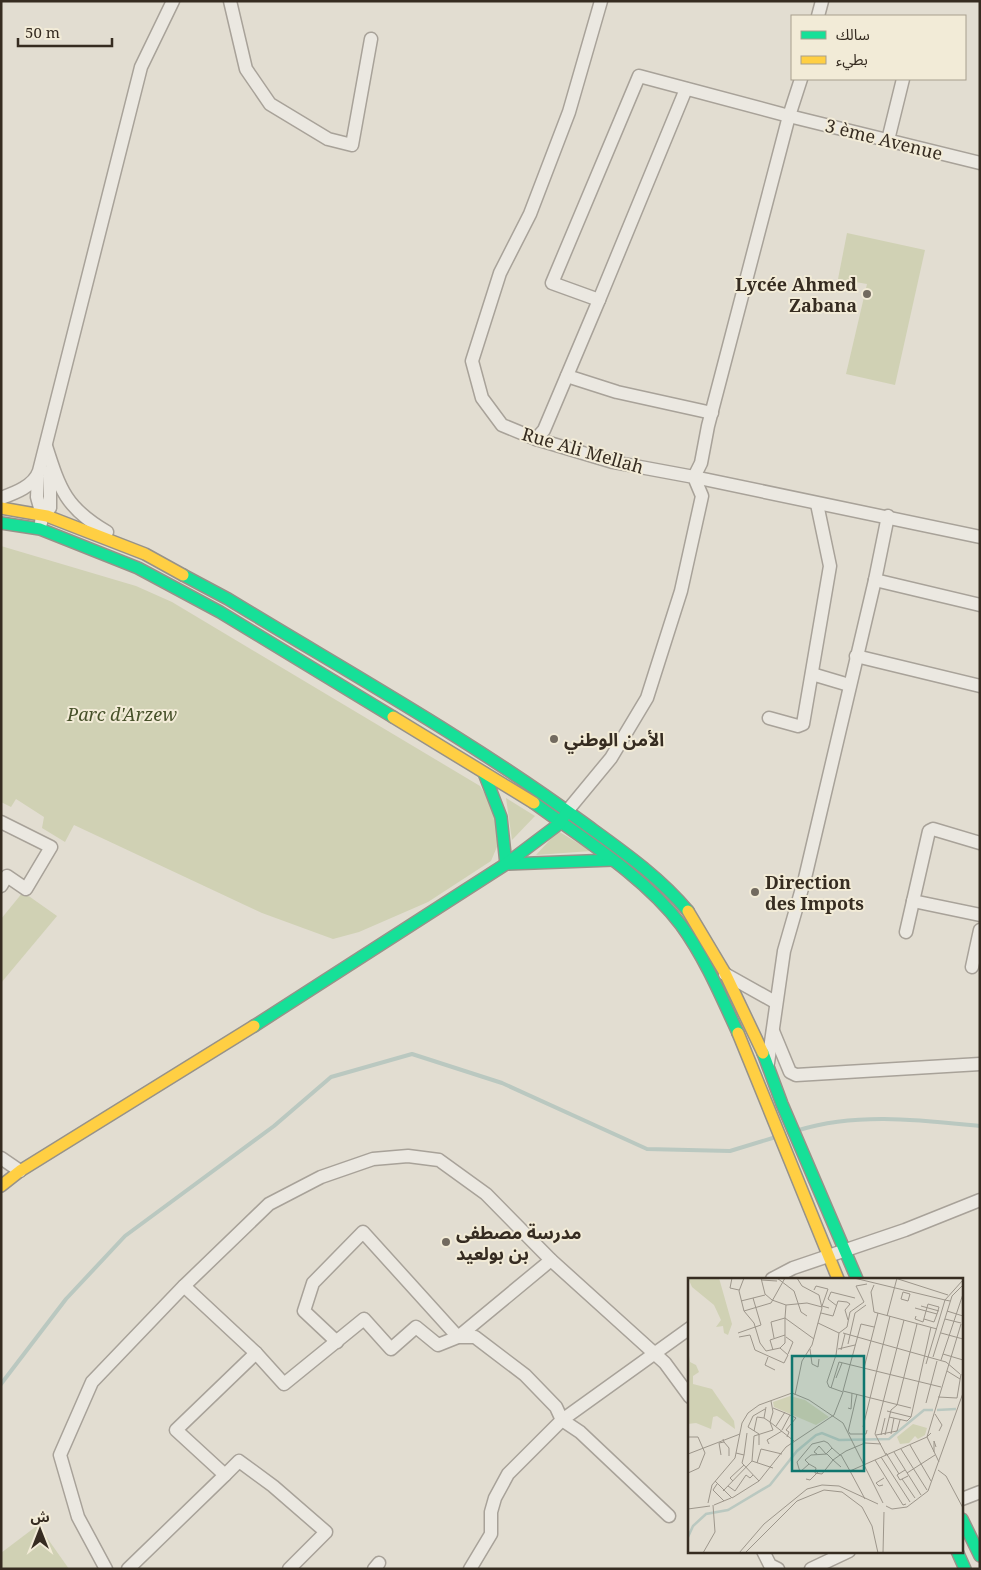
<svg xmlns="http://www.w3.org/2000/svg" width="981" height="1570" viewBox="0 0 981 1570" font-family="'Noto Serif','Noto Sans Arabic',serif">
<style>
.green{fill:#d0d1b4}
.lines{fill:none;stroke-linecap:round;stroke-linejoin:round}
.stream{stroke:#bac8c0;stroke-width:4}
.street-casing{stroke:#a8a299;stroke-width:15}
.fast-casing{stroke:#979289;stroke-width:14}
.slow-casing{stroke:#979289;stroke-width:14}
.street{stroke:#ebe8e1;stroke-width:12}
.fast{stroke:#16e098;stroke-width:11}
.slow{stroke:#ffcf43;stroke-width:11}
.poi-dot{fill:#726a5f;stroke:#f2ebd7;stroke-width:2}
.labels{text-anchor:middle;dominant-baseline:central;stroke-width:4;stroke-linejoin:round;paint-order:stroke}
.street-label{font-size:18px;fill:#362c21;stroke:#f2ebd7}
.poi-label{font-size:18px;font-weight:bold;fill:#362c21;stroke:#f2ebd7;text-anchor:start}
.park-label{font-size:18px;font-style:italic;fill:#47512a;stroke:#f2ebd7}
.inset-river{fill:none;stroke:#bac8c0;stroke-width:2.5}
.inset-road{fill:none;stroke:#9d968b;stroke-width:1}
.view{fill:#0f766e;fill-opacity:0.15;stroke:#0f766e;stroke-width:2.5}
.inset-edge{fill:none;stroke:#362c21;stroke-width:2.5}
</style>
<rect width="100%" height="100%" fill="#e2ddd1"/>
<!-- green -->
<g class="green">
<path d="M847,233L925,250L895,385L846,374L867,284L838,279Z"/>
<path d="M1,546L136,586L172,602L480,786L495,811L499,842L491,861L428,902L359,932L333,939L262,913L74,825L65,842L42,828L44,817L16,799L11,807L1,802Z"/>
<path d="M506,798L535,816L512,840Z"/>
<path d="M558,831L591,851L536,855Z"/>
<path d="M23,892L57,916L1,983V919Z"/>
<path d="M38,1525L69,1569H1V1553Z"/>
</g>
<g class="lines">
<!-- stream -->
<g class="stream">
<path d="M799,1130C857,1112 921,1120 980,1126"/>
<path d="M1,1384L66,1299L125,1236L274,1126L331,1077L412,1054L502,1083L647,1149L730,1151L776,1137"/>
</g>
<defs>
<g id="street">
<path d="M230,1L246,69L270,104L328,139L352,145L371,39"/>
<path d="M818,16L822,1"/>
<path d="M801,79L789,116L708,426L701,463L694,477L980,537"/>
<path d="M888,140L903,79"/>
<path d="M599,300L686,89"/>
<path d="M567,376L617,392L712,413"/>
<path d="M536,439L544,430L599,300L552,283L639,76L789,116L980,163"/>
<path d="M46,446C60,490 66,508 107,532"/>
<path d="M38,476L37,497L42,515L41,523"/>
<path d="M1,498C15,493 34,486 39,471L141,67L173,1"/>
<path d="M42,515L50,508V471"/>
<path d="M875,580L980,605"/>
<path d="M856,656L980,686"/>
<path d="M812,674L849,685"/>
<path d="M769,718L798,726L803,724L830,566L817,504"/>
<path d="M568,810L611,758L647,698L681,591L702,496L694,477L613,462L536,439L502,425L482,398L472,361L500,273L530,214L569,112L601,1"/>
<path d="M1,822L51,847L26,889L7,876L1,886"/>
<path d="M913,901L980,915"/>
<path d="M906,932L929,831L933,829L980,843"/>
<path d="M972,967L980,930"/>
<path d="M725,974L775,1002"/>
<path d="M773,1031L790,1072L796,1075L980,1064"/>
<path d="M768,1063L784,951L805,878L875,580L888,516"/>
<path d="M1,1158L20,1171"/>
<path d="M772,1279L793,1268L905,1230L980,1200"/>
<path d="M184,1286L256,1353"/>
<path d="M337,1342L304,1311L313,1283L363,1232L458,1337L551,1260"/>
<path d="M225,1475L239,1461L273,1486L326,1532L289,1569"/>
<path d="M962,1499L980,1492"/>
<path d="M763,1551L770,1565L778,1569"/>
<path d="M106,1569L78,1517L60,1455L92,1382L184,1286L269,1204L321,1177L373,1159L408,1156L439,1160L486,1194L551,1260L665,1363L690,1397"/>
<path d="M128,1569L225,1475L176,1430L256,1353L284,1384L364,1319L391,1349L416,1327L438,1345L458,1337H475L525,1375L556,1407L562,1420L690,1328"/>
<path d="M374,1569L379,1563"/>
<path d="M470,1569L491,1534V1512L495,1498L508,1474L562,1420L580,1432L669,1516"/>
<path d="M811,1569L849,1551"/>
</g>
<g id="fast">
<path d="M1,523L40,529L138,568L220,612L393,717"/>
<path d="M183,575L228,599C346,671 469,739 581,821C618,848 658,875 688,911"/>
<path d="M484,773L501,817L506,864L613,860"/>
<path d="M534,803C583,839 644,876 681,925C705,958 721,996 738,1033"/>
<path d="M254,1026L506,864L559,824L567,812"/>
<path d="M763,1053L782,1104L857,1279"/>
<path d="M962,1519L980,1556"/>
<path d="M957,1551L965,1569"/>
</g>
<g id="slow">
<path d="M1,508L47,516L145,554L183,575"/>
<path d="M393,717L534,803"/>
<path d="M688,911L725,973L763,1053"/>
<path d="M738,1033L838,1279"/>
<path d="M1,1186L20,1171L254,1026"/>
</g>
</defs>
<!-- street casing -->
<use href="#street" class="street-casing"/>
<!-- fast casing -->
<use href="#fast" class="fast-casing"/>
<!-- slow casing -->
<use href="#slow" class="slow-casing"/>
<!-- street -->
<use href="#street" class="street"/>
<!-- fast -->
<use href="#fast" class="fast"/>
<!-- slow -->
<use href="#slow" class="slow"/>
</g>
<!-- markers -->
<g class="poi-dot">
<circle cx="867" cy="294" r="5"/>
<circle cx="554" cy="739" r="5"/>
<circle cx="755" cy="892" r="5"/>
<circle cx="446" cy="1242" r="5"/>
</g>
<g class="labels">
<!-- street labels -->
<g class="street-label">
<text transform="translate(884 139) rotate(14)">3 ème Avenue</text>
<text transform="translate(583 450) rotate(16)">Rue Ali Mellah</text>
</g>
<!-- poi labels -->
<g class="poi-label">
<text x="857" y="284" text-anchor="end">Lycée Ahmed<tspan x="857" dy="21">Zabana</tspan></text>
<text x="564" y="739">الأمن الوطني</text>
<text x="765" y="882">Direction<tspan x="765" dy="21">des Impots</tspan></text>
<text x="456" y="1232">مدرسة مصطفى<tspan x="456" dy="21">بن بولعيد</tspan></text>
</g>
<!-- park labels -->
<g class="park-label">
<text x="122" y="714">Parc d'Arzew</text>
</g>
</g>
<!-- overview -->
<g transform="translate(688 1278)">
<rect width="275" height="275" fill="#e2ddd1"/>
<path d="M0,0H31L44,46L40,57L36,55L35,48L28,49L33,42L26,27L4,9ZM0,71L2,84L8,87L11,94L5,98V106L24,111L46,143L47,151L29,138L25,139L23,151L8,145L0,146ZM102,118L117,122L141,139L128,147L86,129L85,124ZM225,146L239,150L237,157L230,161L227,158L221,165L212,166L209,159Z" fill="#d0d1b4"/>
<path class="inset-river" d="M249,132L268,131M0,259L5,248L18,236L40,232L82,207L109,173L128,157L134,155L151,162L201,161L236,132H245"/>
<path class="inset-road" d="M44,0L42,10L51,12M56,0L51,13L56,33L66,45L72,65L78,73L92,70L97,65V40L83,44L86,60M73,0L77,16L84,22L98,27L119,25L134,29M89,0L106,13L113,34L119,38M166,0L257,22L275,2M207,0L260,17M73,2L89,3M186,7L183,14L186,34L249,51M126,12L128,8L140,11L134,28L141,30M215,14L222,16L220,23L213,21ZM53,23L77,17M98,27L97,40L126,61M149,28L140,21L143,14L167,20M233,28L251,33M227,30L249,36L251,29L240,26L238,33L235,44L227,41L228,38M56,33L83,25L97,0M259,33L275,38M133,35L145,38L150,23L159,24L162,26L157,32L160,42M199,38L209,0M236,41L246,44L249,36M257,41L273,45M130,45L151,55M186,49L173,46L155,113L223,130M50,55L73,47L65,20M155,55L258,84L272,96M253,55L275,61M51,59L62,57L67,72L96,85L100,77L92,70M98,59L105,64L100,76M160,66L167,35L178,27M122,71L124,86L130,89L131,81M150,71L167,67M85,72L82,62L97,57M153,72L157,56M255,76L275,82M80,79L77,87L87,92M245,79L264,18L275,7M253,82L275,16M238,86L257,22L262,23M176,90L190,35M259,93L272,101M148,100L154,85M143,110L151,84L253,109M107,117L114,83L124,67L134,30L131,17L114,8L109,0M250,119L269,120L273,96M83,123L85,134L82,144L106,163M238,125L249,83M78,129L76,140L82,144L85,152L66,158L64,183L85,190M85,130L102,137L94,152M160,130L163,131L164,115M199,133L223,139M247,136L254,147L251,153M146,137L155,114L141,109L139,104L148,77L151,55L159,49L162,34L176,24L168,8L179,6M201,139L219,143L223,139L243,49M88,148L97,134M175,149L202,38M66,153L69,139L76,140M160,154L169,116M161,154L162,156H178L179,152M243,155L239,159L251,184M203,156L206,140M188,157L209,153L212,142M193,157L197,140M197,157L203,132L209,127L229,46M0,159H10L17,175L11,190L0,195M99,159L101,154L98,152L108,140L102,137M36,164L41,170V178M81,166L79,162L94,153M193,166L177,165L158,173L152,177L145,182L139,176L123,177L117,182L121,186L112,194L109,184L124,166L136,163L140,165L144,170L152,177H153L162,193L239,159L273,46M71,167V156L60,149L65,138L77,131M222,167L243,203M213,171L239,212M206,174L233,217M246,174V163L248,169M48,175L56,177L54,185L71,203M198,175L211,196M0,176L52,156M129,176L126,174L131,168L138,176L144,170M33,177L31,165L36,164L35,161M56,177L59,155M198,177L187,156L216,42M193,179L222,224M187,182L215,227L218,226M69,185L73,171L94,176M121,186L128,190L127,195L134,196L145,182L153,189M217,192L209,197L212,202L220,198M250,192L258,198L275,230M162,193L177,221M219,195L247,177M118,201L122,202L132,192M214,201L227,220M27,203L44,220M45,203L42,200L56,187M29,206L25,212L36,223M195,207L191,208L188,205L196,200M40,208L47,213L58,197L62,200L65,197M35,213L64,183M44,220L71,203L98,169L146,137M20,225L24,207L47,180L54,145L60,135L71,127L104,115L121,122L155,145L195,225M26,227L43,220M198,228L204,231L219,229L240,213L275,115M0,231L22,228M15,275L27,254L25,227M51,275L76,246L119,211L134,207L151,208L190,226M57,275L109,223L136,212L154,214L174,229L184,248L190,275M195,275L196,234"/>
<path class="view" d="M104,78H176V193H104Z"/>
<rect width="275" height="275" class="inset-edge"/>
</g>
<!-- border -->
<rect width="981" height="1570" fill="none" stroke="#362c21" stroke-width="5"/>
<!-- legend -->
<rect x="791" y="15" width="175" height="65" fill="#f2ebd7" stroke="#a79f8e"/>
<rect x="801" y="31" width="25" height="8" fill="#16e098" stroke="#a79f8e"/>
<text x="836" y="40" font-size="15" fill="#362c21">سالك</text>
<rect x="801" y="56" width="25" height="8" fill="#ffcf43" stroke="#a79f8e"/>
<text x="836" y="65" font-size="15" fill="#362c21">بطيء</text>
<!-- north arrow -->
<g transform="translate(40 1530)" stroke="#f2ebd7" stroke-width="4" paint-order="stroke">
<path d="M0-4L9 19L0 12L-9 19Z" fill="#362c21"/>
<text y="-8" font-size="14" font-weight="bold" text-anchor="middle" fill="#362c21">ش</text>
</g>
<!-- scale -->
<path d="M18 38v8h94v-8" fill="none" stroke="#362c21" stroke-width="2.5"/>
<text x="25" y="38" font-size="15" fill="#362c21" stroke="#f2ebd7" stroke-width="4" paint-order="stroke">50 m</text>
</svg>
